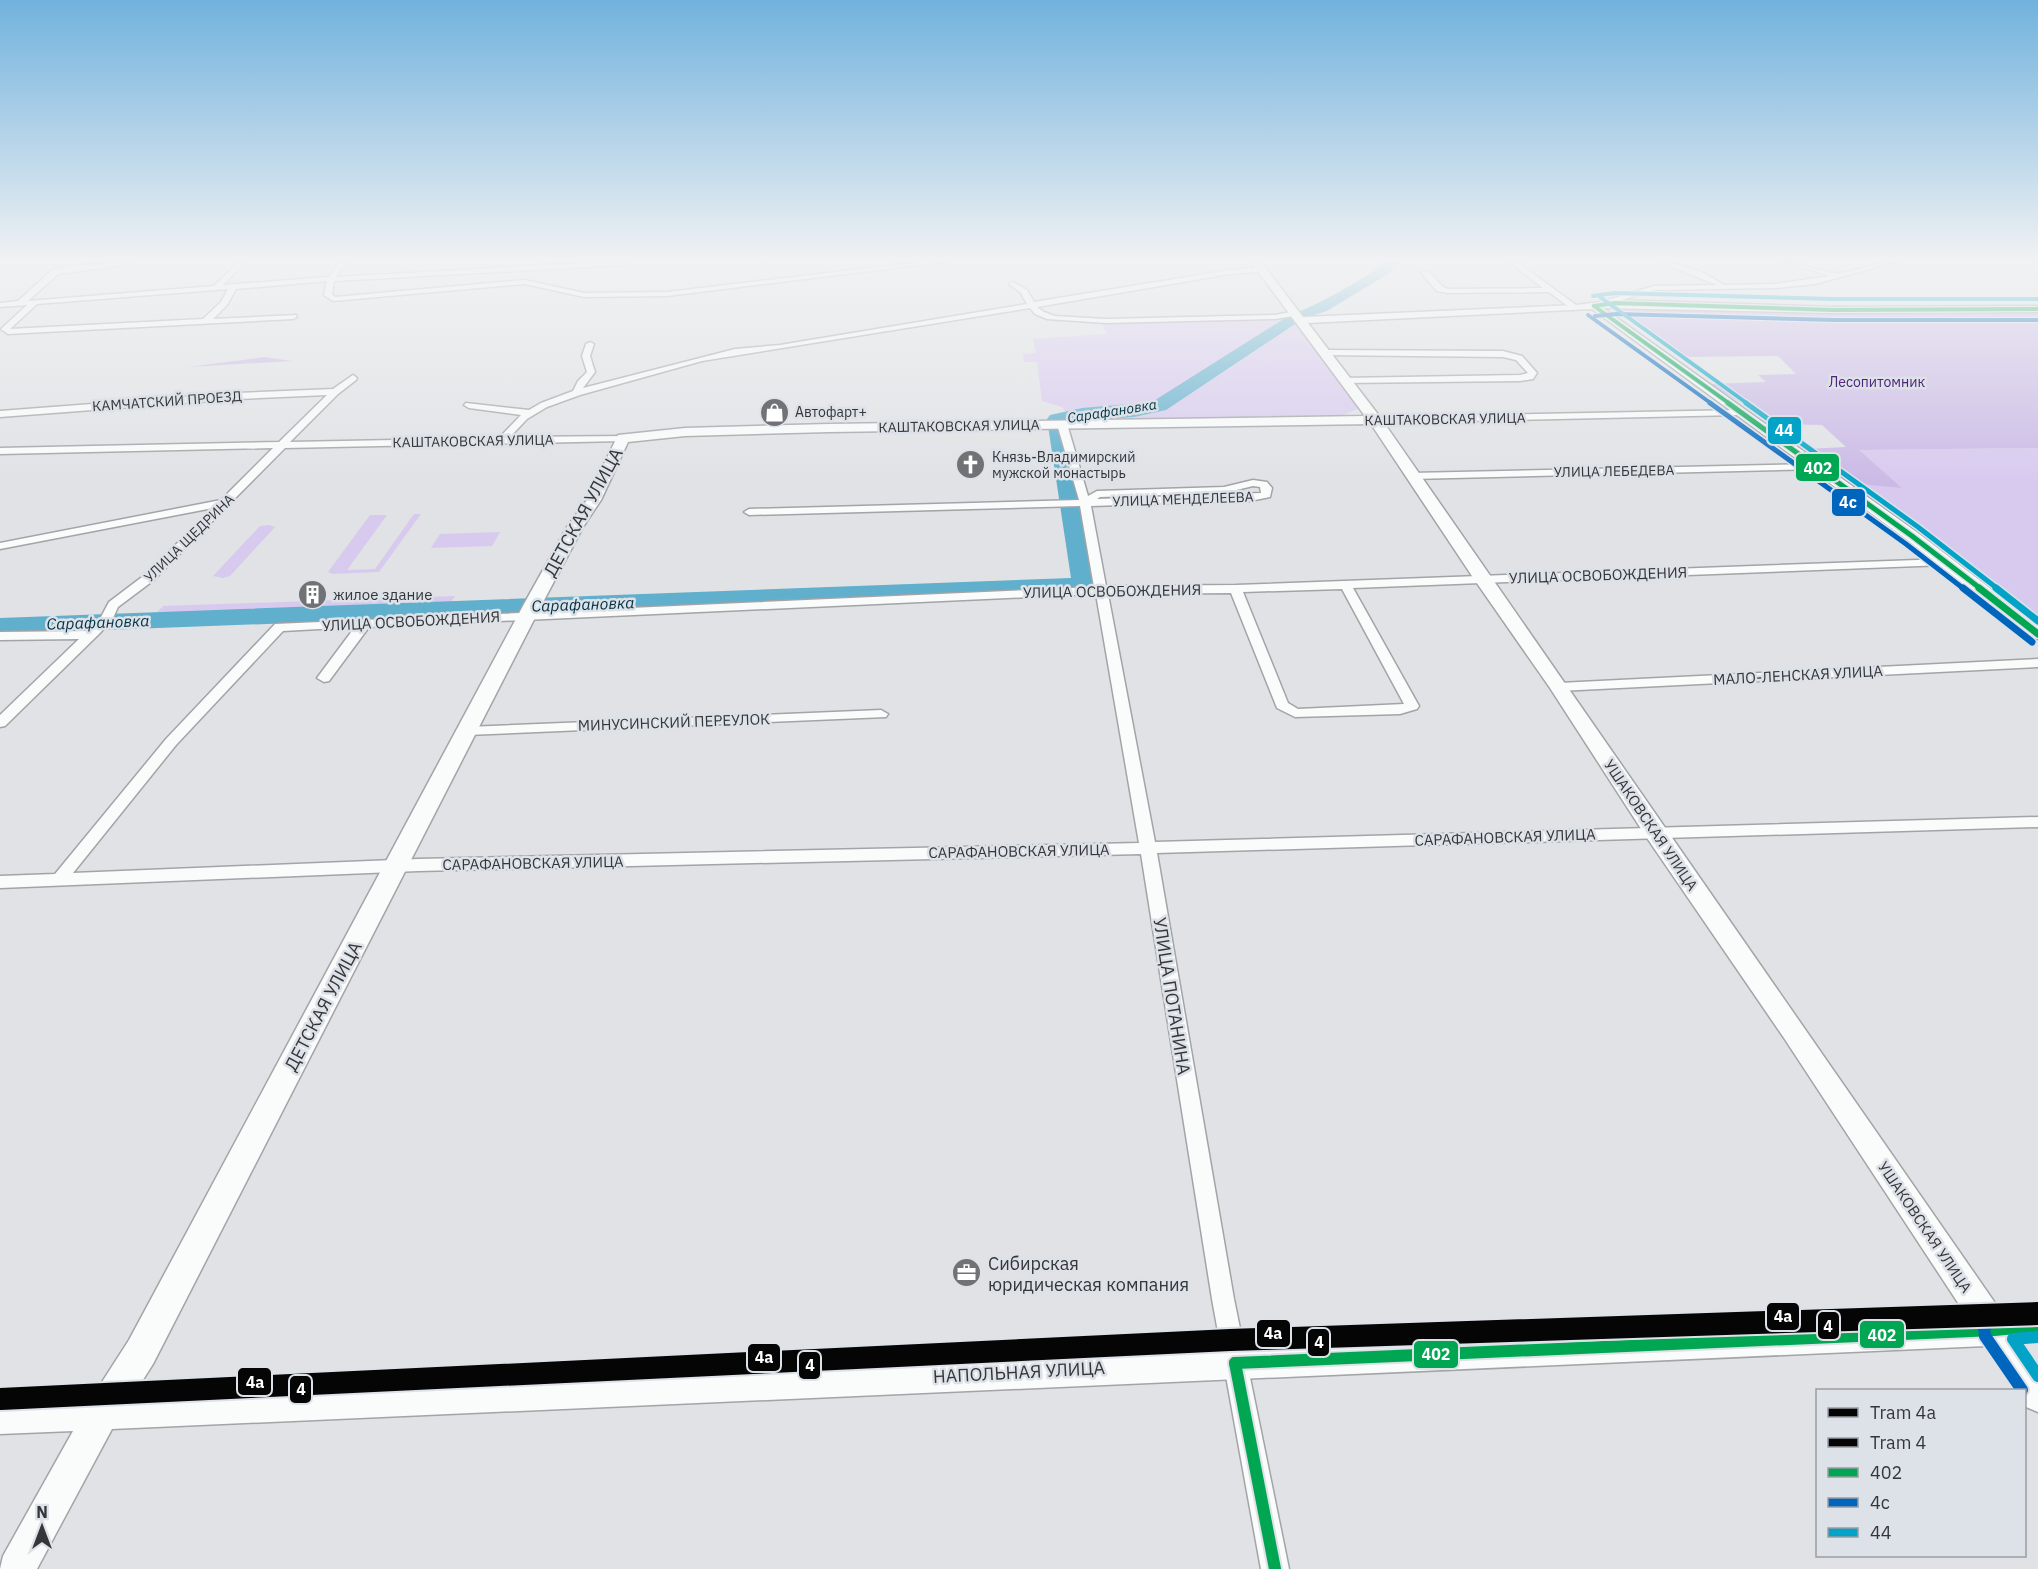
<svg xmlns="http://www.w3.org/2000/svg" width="2038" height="1569" viewBox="0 0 2038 1569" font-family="'IBM Plex Sans',sans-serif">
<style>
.green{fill:#d8caef}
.forest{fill:#cbbae6}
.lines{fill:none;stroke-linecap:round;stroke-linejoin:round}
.stream{stroke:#5fafcd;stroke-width:4}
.river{fill:#5fafcd;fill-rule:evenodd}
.street-casing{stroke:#a2a4a7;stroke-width:3}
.secondary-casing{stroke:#a2a4a7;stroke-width:3}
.street{fill:#fafbfb;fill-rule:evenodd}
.secondary{fill:#fafbfb;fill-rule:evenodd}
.bus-1-far3-casing{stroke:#dde1e8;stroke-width:6}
.bus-1-far2-casing{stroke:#dde1e8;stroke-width:8}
.bus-1-far1-casing{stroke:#dde1e8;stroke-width:10}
.bus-1-casing{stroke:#dde1e8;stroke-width:16}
.bus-2-far3-casing{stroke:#dde1e8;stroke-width:6}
.bus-2-far2-casing{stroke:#dde1e8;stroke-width:8}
.bus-2-far1-casing{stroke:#dde1e8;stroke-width:10}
.bus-2-casing{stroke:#dde1e8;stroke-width:16}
.bus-3-far3-casing{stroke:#dde1e8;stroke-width:6}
.bus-3-far2-casing{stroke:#dde1e8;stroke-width:8}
.bus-3-far1-casing{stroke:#dde1e8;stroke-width:10}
.bus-3-casing{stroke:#dde1e8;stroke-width:16}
.bus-1-far3{stroke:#00a651;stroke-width:4}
.bus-1-far2{stroke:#00a651;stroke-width:5}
.bus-1-far1{stroke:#00a651;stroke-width:7}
.bus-1{stroke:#00a651;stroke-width:12}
.bus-2-far3{stroke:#0065bd;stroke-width:4}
.bus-2-far2{stroke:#0065bd;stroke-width:5}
.bus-2-far1{stroke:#0065bd;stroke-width:7}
.bus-2{stroke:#0065bd;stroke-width:12}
.bus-3-far3{stroke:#03a3c7;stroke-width:4}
.bus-3-far2{stroke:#03a3c7;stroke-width:5}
.bus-3-far1{stroke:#03a3c7;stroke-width:7}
.bus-3{stroke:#03a3c7;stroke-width:12}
.tram-1-casing{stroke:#dde1e8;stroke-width:16}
.tram-2-casing{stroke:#dde1e8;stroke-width:16}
.tram-1{stroke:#050505;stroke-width:12}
.tram-2{stroke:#050505;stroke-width:12}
.labels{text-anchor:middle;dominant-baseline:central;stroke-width:5;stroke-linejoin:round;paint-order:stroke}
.far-park-label{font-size:14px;fill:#4f227b;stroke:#dde1e8}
.far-street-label{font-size:14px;fill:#353639;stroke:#dde1e8}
.far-water-label{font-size:14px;font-style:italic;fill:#003243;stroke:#dde1e8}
.far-poi-label{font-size:14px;fill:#353639;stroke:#dde1e8;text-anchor:start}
.street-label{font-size:15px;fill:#353639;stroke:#dde1e8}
.poi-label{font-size:15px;fill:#353639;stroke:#dde1e8;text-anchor:start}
.water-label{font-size:16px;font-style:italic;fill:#003243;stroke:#dde1e8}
.near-street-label{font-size:18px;fill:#353639;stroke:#dde1e8}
.near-poi-label{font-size:18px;fill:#353639;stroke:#dde1e8;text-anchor:start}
.line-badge{stroke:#dde1e8;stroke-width:2}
.badge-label{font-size:16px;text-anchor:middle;font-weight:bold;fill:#fff}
</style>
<rect width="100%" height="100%" fill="#e0e2e5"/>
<!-- green -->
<g class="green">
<path d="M1290,317L1358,409L1340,416L1071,419L1062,407L1042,401L1037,362H1024L1023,354L1036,353L1033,339L1107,334L1102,324Z"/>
<path d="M2038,448V615L1858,484L1901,487L1858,450Z"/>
<path d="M414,514H421L379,572L332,574L328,572L370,515H387L347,570L375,569Z"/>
<path d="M269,525L275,527L230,576L223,578L213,576L260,526Z"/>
<path d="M500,532L492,546L431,548L440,534Z"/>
<path d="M455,596L448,607L150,620L163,606Z"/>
</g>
<!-- forest -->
<g class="forest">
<path d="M1614,308L2038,313V448L1859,450L1902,488L1858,484L1807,449L1846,447L1822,425L1774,424L1711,384L1766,382L1758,375L1796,374L1778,356L1678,357Z"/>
<path d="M265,357L292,361L188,367Z"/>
</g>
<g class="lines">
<!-- stream -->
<g class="stream">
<path d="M1223,495L1242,492"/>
<path d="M1098,498L1169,496"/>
</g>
<!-- river -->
<path class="river" d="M1384,262H1398L1391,272L1327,311L1304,318L1166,410L1134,417L1067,422L1098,585L1094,590L1085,593L0,634V618L1071,578L1047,419L1050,415L1082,408L1152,402L1290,315C1306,311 1374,275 1384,262Z"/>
<defs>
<g id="street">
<path d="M127,262L132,264L58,274L28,301L214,286L239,262H246L223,285L329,277L339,262H346L336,277L604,262L628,263L625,265L334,281L332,294L335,297L525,280L584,293L667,292L922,262H943L667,296L584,297L525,284L333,301L324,295L327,281L236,289L227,305L213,319L296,315L297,317L293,319L8,334L1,329L27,305L0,307V303L18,301L52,270L70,266ZM228,289L221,302L203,319L10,329L37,304Z"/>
<path d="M1509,262H1517L1580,308L1573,310L1549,292L1448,293L1437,291L1421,273L1428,271L1443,287L1448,289L1543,288Z"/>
<path d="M1659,262H1669L1704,273L1724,285L1775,284L1830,276L1786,262C1803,262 1825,275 1840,273C1859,271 1876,262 1895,262L1815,284L1775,288L1655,290L1601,306V302L1654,286L1717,285Z"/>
<path d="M1264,267L1267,271L1230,274L1037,307L1044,312L1055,316L1106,319L1275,315L1296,311H1299V315L1275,319L1106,323L1047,319L1035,314L1030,308L702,361L580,395L547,407L527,419L510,437L626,436L628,438L623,441L285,448L154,580L118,607L113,618L100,633L5,726L0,727V715L79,639L0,640V632L87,631L101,617L109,602L146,574L213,508L0,549V543L221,500L273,448L0,454V448L279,442L327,395L237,399L0,417V411L237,393L333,389L353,375L357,378L356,380L338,394L290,442L499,438L521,415L469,408L464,405L466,403L529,410L541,403L573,391L578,381L587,372L582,356L586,344L590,342L594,344L590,356L595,372L583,388L735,349L780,345L1027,304L1021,293L1009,284L1013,282L1027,290L1034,302L1230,270Z"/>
<path d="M1325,350L1503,351L1522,356L1537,373L1533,379L1520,381L1345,383L1341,380L1342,378L1520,375L1528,373L1516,360L1503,357L1322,355L1321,353Z"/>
<path d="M1741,410L1743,412L1738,415L1375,423L1370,420L1375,417Z"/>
<path d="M1062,421L1067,424L1088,496L1097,491L1224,487L1253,480L1267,482L1272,488L1270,497L1250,501L1091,506L1106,586L1236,585L1945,559L1951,562L1945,565L1353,588L1419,706L1417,709L1400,714L1295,717L1277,708L1231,593L1108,594L1155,842L2038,817V827L1157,853L1234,1299L1289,1569H1261L1212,1299L1141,854L418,871L0,888V876L55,874L166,739L275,624L1094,587L1080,506L749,515L744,512L749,509L1079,500L1057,424ZM1253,486L1260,487L1261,493L1097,499L1100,497L1224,493ZM1342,589L1404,704L1298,709L1288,703L1243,592ZM1096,594L1139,843L418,859L73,873L176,745L283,631L355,627L317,678L324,682L329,681L369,627Z"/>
<path d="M1817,464L1821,465V469L1411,479L1406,476L1411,473Z"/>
<path d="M2038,659V667L1559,691L1552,687L1559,683Z"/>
<path d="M881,710L888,714L886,717L467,735L460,731L467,727Z"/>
</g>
<path id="secondary" d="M1251,262H1261L1303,317L1576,305L1615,300L1834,307L2038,306V312L1834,313L1603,308L1918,533L2038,625V639L2032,638L1906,539L1592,309L1308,323L1380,417L2002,1313L2038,1310V1342L2023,1343L2038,1365V1412L2026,1407L2024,1390H2015L1986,1346L112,1429L37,1569H0L3,1556L73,1431L0,1434V1400L93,1396L129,1340L524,604L567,527L587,500L618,435L685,428L829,424L1365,416ZM1371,424L1474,579L1550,688L1647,838L1784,1038L1966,1315L134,1394L153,1364L542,604L583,527L601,500L628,442L685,436L829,432Z"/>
</defs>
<!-- street casing -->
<use href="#street" class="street-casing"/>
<!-- secondary casing -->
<use href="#secondary" class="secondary-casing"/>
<!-- street -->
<use href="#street" class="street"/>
<!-- secondary -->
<use href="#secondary" class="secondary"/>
<defs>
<g id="bus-1-far3">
<path d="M1594,306L1730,404"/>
<path d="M1594,306L1615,303L1834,310L2038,309"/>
</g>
<path id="bus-1-far2" d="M1728,403L1912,536L1981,589"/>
<path id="bus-1-far1" d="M1979,588L2038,634"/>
<g id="bus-1">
<path d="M1235,1363L1994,1330L2038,1326"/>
<path d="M1235,1363L1275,1569"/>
</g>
<g id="bus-2-far3">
<path d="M1588,315L1712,404"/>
<path d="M1595,316L1616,314L1834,320H2038"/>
</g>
<path id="bus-2-far2" d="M1710,403L1906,544L1964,589"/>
<path id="bus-2-far1" d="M1963,588L2032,642"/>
<path id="bus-2" d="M2022,1390L1985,1336L1984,1328L1992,1320L2037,1316"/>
<g id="bus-3-far3">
<path d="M1593,296L1615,293L1834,299H2038"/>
<path d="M1600,297L1748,404"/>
</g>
<path id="bus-3-far2" d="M1746,403L1918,527L1998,589"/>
<path id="bus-3-far1" d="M1996,588L2038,621"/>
<path id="bus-3" d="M2038,1337L2013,1339L2038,1376"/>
</defs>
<!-- bus-1-far3 casing -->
<use href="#bus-1-far3" class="bus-1-far3-casing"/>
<!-- bus-1-far2 casing -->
<use href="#bus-1-far2" class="bus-1-far2-casing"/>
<!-- bus-1-far1 casing -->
<use href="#bus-1-far1" class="bus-1-far1-casing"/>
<!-- bus-1 casing -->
<use href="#bus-1" class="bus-1-casing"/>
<!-- bus-2-far3 casing -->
<use href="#bus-2-far3" class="bus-2-far3-casing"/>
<!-- bus-2-far2 casing -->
<use href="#bus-2-far2" class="bus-2-far2-casing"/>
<!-- bus-2-far1 casing -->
<use href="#bus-2-far1" class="bus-2-far1-casing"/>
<!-- bus-2 casing -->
<use href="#bus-2" class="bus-2-casing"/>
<!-- bus-3-far3 casing -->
<use href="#bus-3-far3" class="bus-3-far3-casing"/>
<!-- bus-3-far2 casing -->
<use href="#bus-3-far2" class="bus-3-far2-casing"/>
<!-- bus-3-far1 casing -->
<use href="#bus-3-far1" class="bus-3-far1-casing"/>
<!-- bus-3 casing -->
<use href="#bus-3" class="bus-3-casing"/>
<!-- bus-1-far3 -->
<use href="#bus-1-far3" class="bus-1-far3"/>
<!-- bus-1-far2 -->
<use href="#bus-1-far2" class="bus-1-far2"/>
<!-- bus-1-far1 -->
<use href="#bus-1-far1" class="bus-1-far1"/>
<!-- bus-1 -->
<use href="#bus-1" class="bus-1"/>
<!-- bus-2-far3 -->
<use href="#bus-2-far3" class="bus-2-far3"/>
<!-- bus-2-far2 -->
<use href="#bus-2-far2" class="bus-2-far2"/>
<!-- bus-2-far1 -->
<use href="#bus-2-far1" class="bus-2-far1"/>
<!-- bus-2 -->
<use href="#bus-2" class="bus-2"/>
<!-- bus-3-far3 -->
<use href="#bus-3-far3" class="bus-3-far3"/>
<!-- bus-3-far2 -->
<use href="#bus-3-far2" class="bus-3-far2"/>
<!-- bus-3-far1 -->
<use href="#bus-3-far1" class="bus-3-far1"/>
<!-- bus-3 -->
<use href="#bus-3" class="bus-3"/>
<defs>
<path id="tram-1" d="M0,1394L1230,1335L2038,1308"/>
<path id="tram-2" d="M1,1404L1230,1345L2038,1319"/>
</defs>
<!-- tram-1 casing -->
<use href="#tram-1" class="tram-1-casing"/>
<!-- tram-2 casing -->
<use href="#tram-2" class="tram-2-casing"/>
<!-- tram-1 -->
<use href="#tram-1" class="tram-1"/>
<!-- tram-2 -->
<use href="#tram-2" class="tram-2"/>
</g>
<!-- sky -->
<linearGradient id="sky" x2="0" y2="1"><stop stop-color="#71b2dd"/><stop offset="0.54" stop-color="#f1f2f3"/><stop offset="1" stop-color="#f1f2f3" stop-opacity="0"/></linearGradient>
<rect width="2038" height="482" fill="url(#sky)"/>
<!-- icons -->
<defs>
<symbol id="shop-disc" viewBox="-11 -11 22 22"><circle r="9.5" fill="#717275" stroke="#dde1e8"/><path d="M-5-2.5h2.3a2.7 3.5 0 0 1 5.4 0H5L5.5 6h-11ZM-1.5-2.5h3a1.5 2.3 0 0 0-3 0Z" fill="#fff"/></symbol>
<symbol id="church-disc" viewBox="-11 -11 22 22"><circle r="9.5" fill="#717275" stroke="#dde1e8"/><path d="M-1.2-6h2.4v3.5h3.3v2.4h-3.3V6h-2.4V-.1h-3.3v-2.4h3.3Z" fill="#fff"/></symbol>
<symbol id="building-disc" viewBox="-11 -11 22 22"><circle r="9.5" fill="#717275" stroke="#dde1e8"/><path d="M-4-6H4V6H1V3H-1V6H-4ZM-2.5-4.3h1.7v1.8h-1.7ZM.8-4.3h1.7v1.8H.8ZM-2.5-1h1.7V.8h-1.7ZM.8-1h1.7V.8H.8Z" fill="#fff"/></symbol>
<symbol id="office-disc" viewBox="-11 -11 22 22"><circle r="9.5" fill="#717275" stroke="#dde1e8"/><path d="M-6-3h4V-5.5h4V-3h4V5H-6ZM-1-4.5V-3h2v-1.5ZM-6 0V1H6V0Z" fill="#fff"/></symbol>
</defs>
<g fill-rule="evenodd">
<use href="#shop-disc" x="758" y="396" width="33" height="33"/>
<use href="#church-disc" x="954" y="448" width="33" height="33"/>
<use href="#building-disc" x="296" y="578" width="33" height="33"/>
<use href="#office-disc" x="950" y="1256" width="33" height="33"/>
</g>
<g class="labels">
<!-- far-park labels -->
<g class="far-park-label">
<text x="1877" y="382">Лесопитомник</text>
</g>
<!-- far-street labels -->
<g class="far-street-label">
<text transform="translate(167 401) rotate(-4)">КАМЧАТСКИЙ ПРОЕЗД</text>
<text transform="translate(1445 419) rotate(-1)">КАШТАКОВСКАЯ УЛИЦА</text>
<text transform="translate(959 426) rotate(-1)">КАШТАКОВСКАЯ УЛИЦА</text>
<text transform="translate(473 441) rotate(-1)">КАШТАКОВСКАЯ УЛИЦА</text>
<text transform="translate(1614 471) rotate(-1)">УЛИЦА ЛЕБЕДЕВА</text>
<text transform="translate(1183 499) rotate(-2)">УЛИЦА МЕНДЕЛЕЕВА</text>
<text transform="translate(189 538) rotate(-44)">УЛИЦА ЩЕДРИНА</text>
</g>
<!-- far-water labels -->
<g class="far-water-label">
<text transform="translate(1112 411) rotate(-9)">Сарафановка</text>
</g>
<!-- far-poi labels -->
<g class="far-poi-label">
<text x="795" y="412">Автофарт+</text>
<text x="992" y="457">Князь-Владимирский<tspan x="992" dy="16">мужской монастырь</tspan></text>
</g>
<!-- street labels -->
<g class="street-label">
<text transform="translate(1598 575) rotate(-2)">УЛИЦА ОСВОБОЖДЕНИЯ</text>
<text transform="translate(1112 591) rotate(-1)">УЛИЦА ОСВОБОЖДЕНИЯ</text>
<text transform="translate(411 621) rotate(-3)">УЛИЦА ОСВОБОЖДЕНИЯ</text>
<text transform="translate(1798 675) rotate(-3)">МАЛО-ЛЕНСКАЯ УЛИЦА</text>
<text transform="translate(674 722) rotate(-2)">МИНУСИНСКИЙ ПЕРЕУЛОК</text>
<text transform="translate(1651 825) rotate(56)">УШАКОВСКАЯ УЛИЦА</text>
<text transform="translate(1505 837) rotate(-2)">САРАФАНОВСКАЯ УЛИЦА</text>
<text transform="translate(1019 851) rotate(-1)">САРАФАНОВСКАЯ УЛИЦА</text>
<text transform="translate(533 863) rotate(-1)">САРАФАНОВСКАЯ УЛИЦА</text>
<text transform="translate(1925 1227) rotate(56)">УШАКОВСКАЯ УЛИЦА</text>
</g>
<!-- poi labels -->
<g class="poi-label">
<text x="333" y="594">жилое здание</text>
</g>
<!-- water labels -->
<g class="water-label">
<text transform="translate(583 604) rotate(-2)">Сарафановка</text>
<text transform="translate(98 622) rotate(-2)">Сарафановка</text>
</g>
<!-- near-street labels -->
<g class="near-street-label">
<text transform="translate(583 512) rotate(-61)">ДЕТСКАЯ УЛИЦА</text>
<text transform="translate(1172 996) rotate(81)">УЛИЦА ПОТАНИНА</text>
<text transform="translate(323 1006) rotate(-62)">ДЕТСКАЯ УЛИЦА</text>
<text transform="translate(1019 1372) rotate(-3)">НАПОЛЬНАЯ УЛИЦА</text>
</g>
<!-- near-poi labels -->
<g class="near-poi-label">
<text x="988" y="1263">Сибирская<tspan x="988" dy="21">юридическая компания</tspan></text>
</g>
</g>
<g class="line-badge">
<rect x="1767" y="416" width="35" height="29" rx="6" fill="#03a3c7"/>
<rect x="1795" y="453" width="45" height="29" rx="6" fill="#00a651"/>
<rect x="1831" y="488" width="35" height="29" rx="6" fill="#0065bd"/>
<rect x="1766" y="1302" width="34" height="29" rx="6" fill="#050505"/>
<rect x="1817" y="1311" width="23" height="29" rx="6" fill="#050505"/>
<rect x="1256" y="1319" width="35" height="29" rx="6" fill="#050505"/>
<rect x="1859" y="1320" width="46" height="29" rx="6" fill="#00a651"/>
<rect x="1307" y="1328" width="23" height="29" rx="6" fill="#050505"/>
<rect x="1413" y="1340" width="46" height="29" rx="6" fill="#00a651"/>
<rect x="747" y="1343" width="34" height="29" rx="6" fill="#050505"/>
<rect x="798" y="1351" width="23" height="29" rx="6" fill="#050505"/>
<rect x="237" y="1367" width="35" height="29" rx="6" fill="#050505"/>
<rect x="289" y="1375" width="23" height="29" rx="6" fill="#050505"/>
</g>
<g class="badge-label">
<text x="1784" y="436">44</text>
<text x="1818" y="474">402</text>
<text x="1848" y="508">4с</text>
<text x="1783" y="1322">4a</text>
<text x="1828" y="1332">4</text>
<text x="1273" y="1339">4a</text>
<text x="1882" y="1341">402</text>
<text x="1319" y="1348">4</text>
<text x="1436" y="1360">402</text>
<text x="764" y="1363">4a</text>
<text x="810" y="1371">4</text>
<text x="255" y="1388">4a</text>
<text x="301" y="1395">4</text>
</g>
<!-- legend -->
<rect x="1816" y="1389" width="210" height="168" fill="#dde1e8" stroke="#9a9da2" stroke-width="1.5"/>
<rect x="1828" y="1408" width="30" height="9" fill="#050505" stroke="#9a9da2" stroke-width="1.5"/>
<text x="1870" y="1419" font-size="18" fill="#353639">Tram 4a</text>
<rect x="1828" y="1438" width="30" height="9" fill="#050505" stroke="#9a9da2" stroke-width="1.5"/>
<text x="1870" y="1449" font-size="18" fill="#353639">Tram 4</text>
<rect x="1828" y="1468" width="30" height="9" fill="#00a651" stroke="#9a9da2" stroke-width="1.5"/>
<text x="1870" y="1479" font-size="18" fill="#353639">402</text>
<rect x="1828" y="1498" width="30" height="9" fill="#0065bd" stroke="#9a9da2" stroke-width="1.5"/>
<text x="1870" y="1509" font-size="18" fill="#353639">4с</text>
<rect x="1828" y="1528" width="30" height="9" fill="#03a3c7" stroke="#9a9da2" stroke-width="1.5"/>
<text x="1870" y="1539" font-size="18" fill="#353639">44</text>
<!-- north arrow -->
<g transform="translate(42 1527)" stroke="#dde1e8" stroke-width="4.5" paint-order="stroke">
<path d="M0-4.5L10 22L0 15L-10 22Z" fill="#353639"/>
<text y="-9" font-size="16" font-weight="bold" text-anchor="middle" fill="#353639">N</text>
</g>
</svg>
